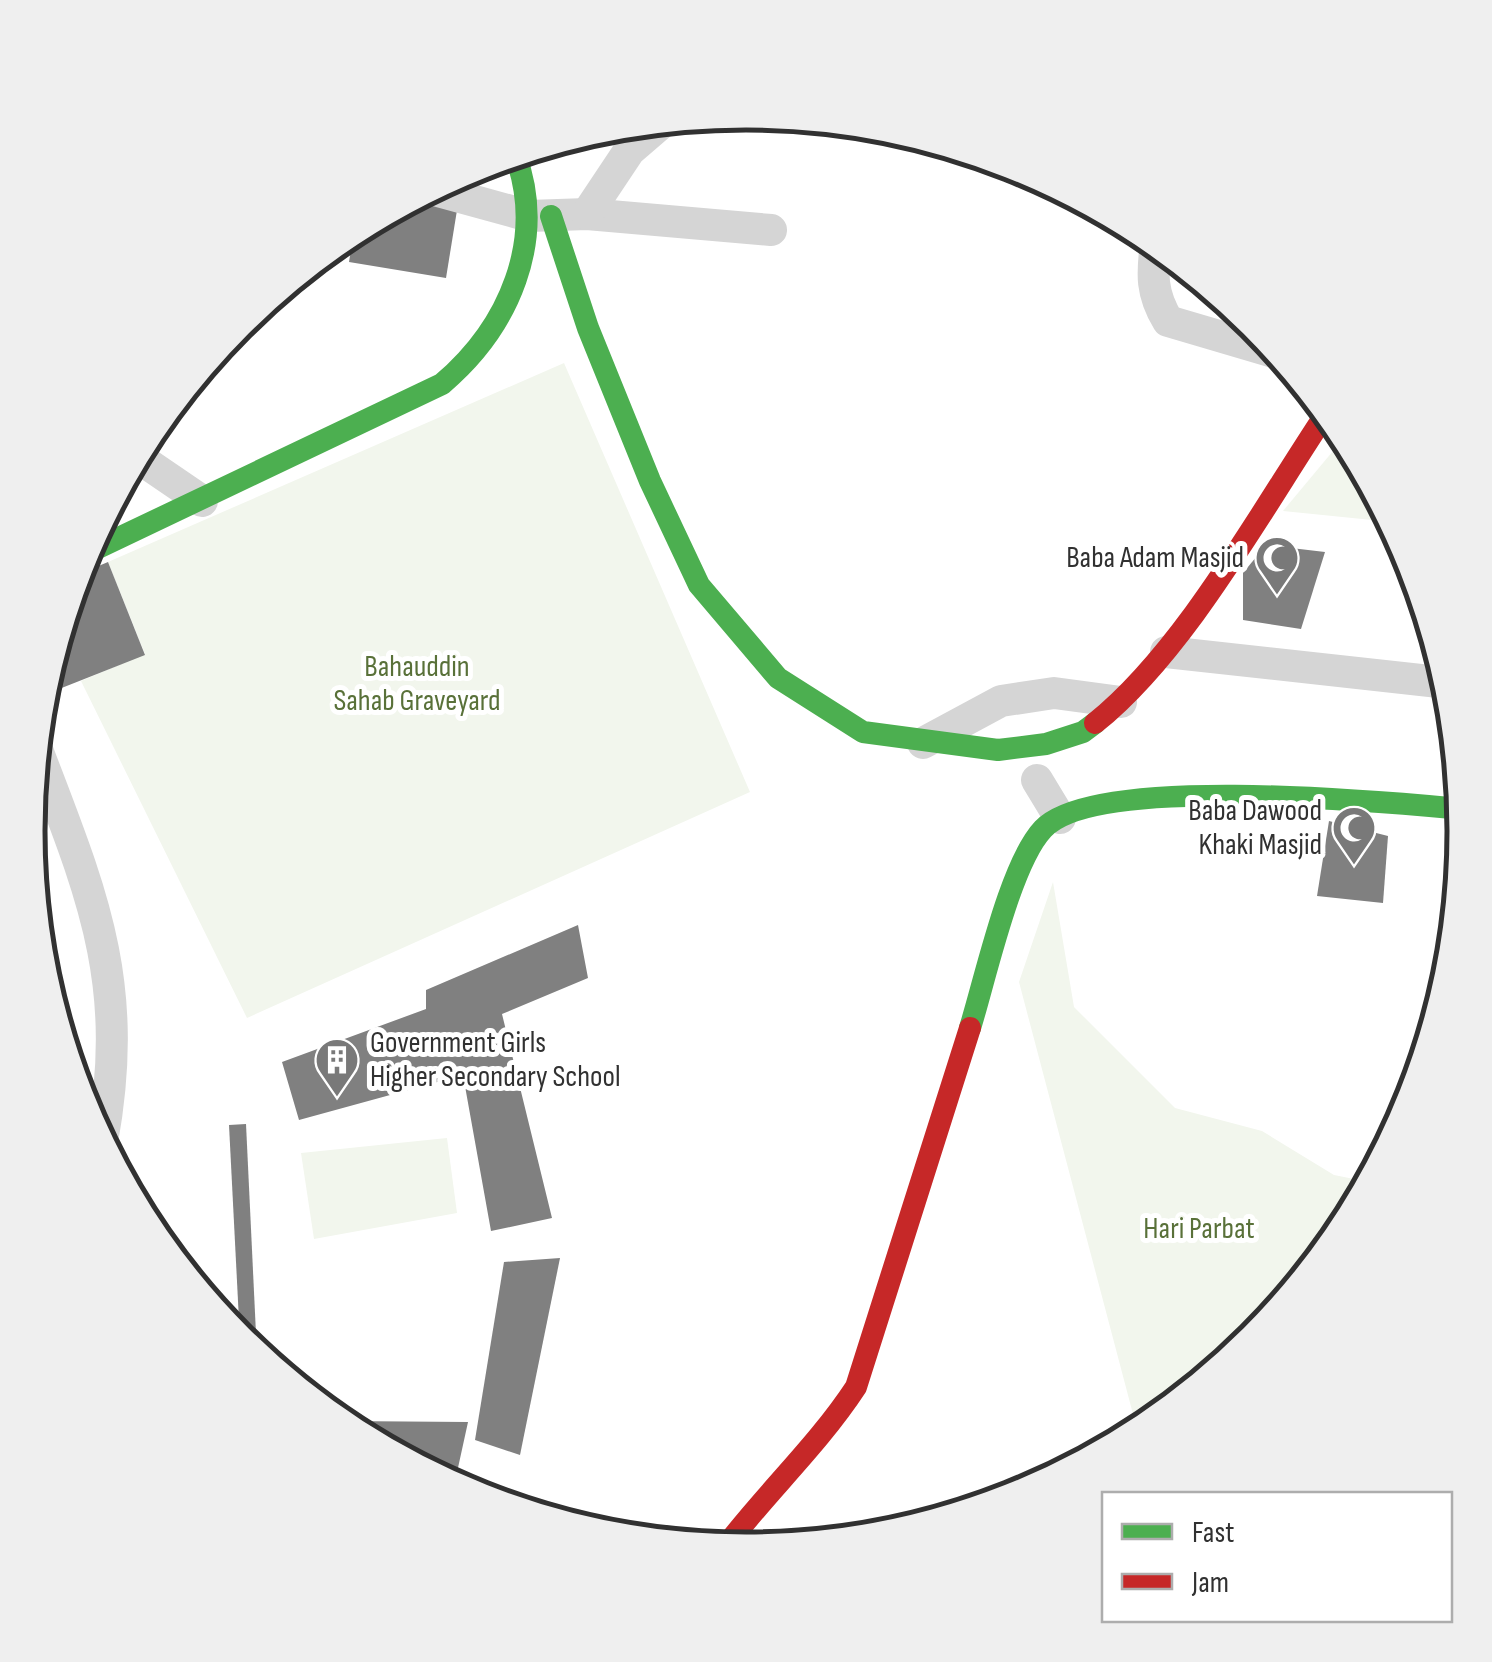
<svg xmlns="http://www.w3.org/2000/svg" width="1492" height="1662" viewBox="0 0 1492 1662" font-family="'Sofia Sans Condensed',sans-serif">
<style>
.green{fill:#f2f6ed}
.building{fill:#808080}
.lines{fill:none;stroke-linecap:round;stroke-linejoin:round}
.street{stroke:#d5d5d5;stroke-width:32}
.fast{stroke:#4caf50;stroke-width:22}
.jam{stroke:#c62828;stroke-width:22}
.labels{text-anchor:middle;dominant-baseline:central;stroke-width:10;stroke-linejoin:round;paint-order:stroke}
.poi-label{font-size:30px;fill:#313131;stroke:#fff;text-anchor:end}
.park-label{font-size:30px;fill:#597139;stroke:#fff}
.rim{fill:none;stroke:#313131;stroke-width:5}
</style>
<rect width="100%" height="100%" fill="#fff"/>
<!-- green -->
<g class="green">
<path d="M564,363L750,792L247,1018L81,681L145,654L108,562Z"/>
<path d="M1338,445L1354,451L1392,522L1283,511Z"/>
<path d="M1053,882L1074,1007L1175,1108L1262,1131L1334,1175L1369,1182L1343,1231L1254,1339L1138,1433L1019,982Z"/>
<path d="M447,1138L457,1213L314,1239L301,1153Z"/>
</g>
<!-- building -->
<g class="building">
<path d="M416,197L458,204L446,278L349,262L354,230Z"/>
<path d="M1266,545L1325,552L1301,629L1243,620V573Z"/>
<path d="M108,562L145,655L54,691L46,674L77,575Z"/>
<path d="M1329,821L1388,836L1383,903L1317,896Z"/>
<path d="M578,925L588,978L502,1014L552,1218L491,1231L463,1075L299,1120L282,1062L426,1009V990Z"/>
<path d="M246,1124L257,1355L240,1340L229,1125Z"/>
<path d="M560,1258L520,1455L475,1440L504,1262Z"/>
<path d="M343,1421L468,1422L454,1486L346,1428Z"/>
</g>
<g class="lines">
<!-- street -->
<g class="street">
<path d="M431,189L529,216L587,214L771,230"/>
<path d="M587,214L629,151L665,120"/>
<path d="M1156,243C1152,274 1151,293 1168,321L1280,354"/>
<path d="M136,456L202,501"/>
<path d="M1166,652L1448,683"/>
<path d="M923,743L1001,701L1054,693L1121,702"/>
<path d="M36,747C92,894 131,981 102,1142"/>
<path d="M1037,780L1060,818"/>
</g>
<!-- fast -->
<g class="fast">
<path d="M551,216L588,328L650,481L699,585L778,678L863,732L998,750L1046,744L1083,732L1095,723"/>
<path d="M83,555L442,384C509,327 547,240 515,154"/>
<path d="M970,1028C985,980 1010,864 1043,829C1094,774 1384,802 1462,809"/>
</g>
<!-- jam -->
<g class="jam">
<path d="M1095,723C1185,651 1262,509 1327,412"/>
<path d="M725,1547C767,1492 818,1445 856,1387L970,1028"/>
</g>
</g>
<!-- icons -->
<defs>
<symbol id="mosque-pin" viewBox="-11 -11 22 30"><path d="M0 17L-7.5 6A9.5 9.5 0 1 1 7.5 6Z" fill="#797979" stroke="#fff"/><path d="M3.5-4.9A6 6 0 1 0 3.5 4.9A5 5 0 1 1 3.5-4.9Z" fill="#fff"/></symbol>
<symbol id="building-pin" viewBox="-11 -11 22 30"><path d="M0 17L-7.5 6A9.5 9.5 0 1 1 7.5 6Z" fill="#797979" stroke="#fff"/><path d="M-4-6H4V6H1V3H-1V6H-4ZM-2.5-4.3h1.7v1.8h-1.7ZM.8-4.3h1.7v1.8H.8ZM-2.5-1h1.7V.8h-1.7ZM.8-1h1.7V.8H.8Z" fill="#fff"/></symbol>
</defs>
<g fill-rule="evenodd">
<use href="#mosque-pin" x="1252" y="533" width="50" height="68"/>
<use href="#mosque-pin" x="1329" y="803" width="50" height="68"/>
<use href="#building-pin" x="312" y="1035" width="50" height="68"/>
</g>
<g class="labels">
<!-- poi labels -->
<g class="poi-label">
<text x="1244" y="558">Baba Adam Masjid</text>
<text x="1322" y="811">Baba Dawood<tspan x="1322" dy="34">Khaki Masjid</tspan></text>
<text x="370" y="1043" text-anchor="start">Government Girls<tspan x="370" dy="34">Higher Secondary School</tspan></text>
</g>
<!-- park labels -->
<g class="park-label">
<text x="417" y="667">Bahauddin<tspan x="417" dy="34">Sahab Graveyard</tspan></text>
<text x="1199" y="1229">Hari Parbat</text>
</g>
</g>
<!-- crop -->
<path d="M0 0H1492V1662H0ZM45 831a701 701 0 1 1 1402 0a701 701 0 1 1-1402 0Z" fill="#efefef" fill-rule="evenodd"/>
<path class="rim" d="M45 831a701 701 0 1 1 1402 0a701 701 0 1 1-1402 0Z"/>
<!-- legend -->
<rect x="1102" y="1492" width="350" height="130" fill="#ffffff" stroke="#adadad" stroke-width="2.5"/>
<rect x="1122" y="1524" width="50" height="15" fill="#4caf50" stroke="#adadad" stroke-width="2.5"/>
<text x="1192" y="1542" font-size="30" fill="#313131">Fast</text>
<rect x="1122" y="1574" width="50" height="15" fill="#c62828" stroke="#adadad" stroke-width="2.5"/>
<text x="1192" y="1592" font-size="30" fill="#313131">Jam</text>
</svg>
